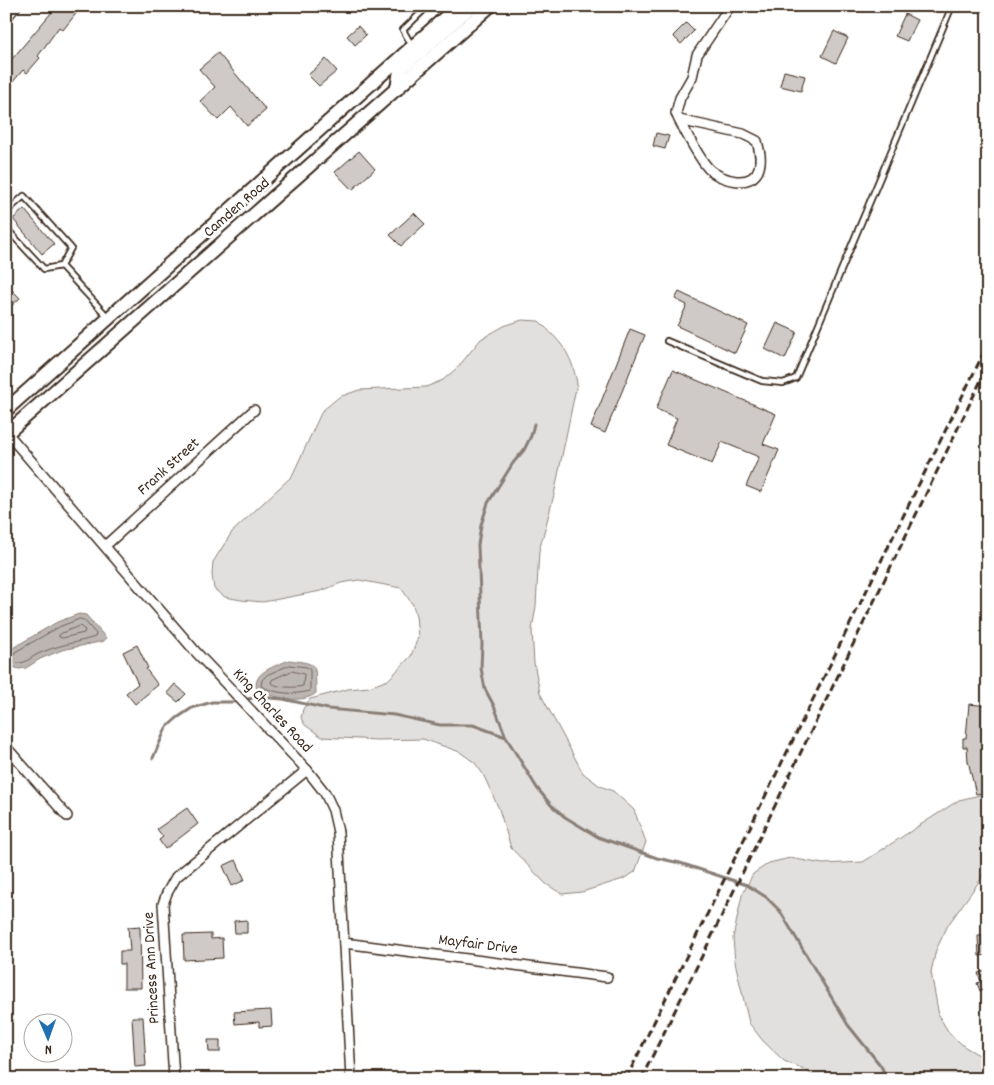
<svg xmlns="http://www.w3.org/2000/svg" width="994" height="1085" viewBox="0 0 994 1085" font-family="Dekko,sans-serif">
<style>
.green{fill:#e2e0de;stroke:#8e857e}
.water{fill:#bcb6b3;stroke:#887e77}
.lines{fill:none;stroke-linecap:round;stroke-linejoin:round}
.shore{stroke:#6f625a;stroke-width:1}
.stream{stroke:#887e77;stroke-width:3}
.building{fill:#cfcac7;stroke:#3b2a1e}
.lane-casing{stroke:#3b2a1e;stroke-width:8}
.street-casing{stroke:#3b2a1e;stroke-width:12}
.secondary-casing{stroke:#3b2a1e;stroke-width:16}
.lane{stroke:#fff;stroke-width:4.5}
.street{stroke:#fff;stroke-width:9}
.secondary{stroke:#fff;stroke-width:12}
.rail{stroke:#3b2a1e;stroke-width:3;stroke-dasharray:8 4;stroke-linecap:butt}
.labels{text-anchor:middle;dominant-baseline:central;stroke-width:5;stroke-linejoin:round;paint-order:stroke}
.street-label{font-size:16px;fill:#3b2a1e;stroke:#fff}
</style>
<rect width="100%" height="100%" fill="#fff"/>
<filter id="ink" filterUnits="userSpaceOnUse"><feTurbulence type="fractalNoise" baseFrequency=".02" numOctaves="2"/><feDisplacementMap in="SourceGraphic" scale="10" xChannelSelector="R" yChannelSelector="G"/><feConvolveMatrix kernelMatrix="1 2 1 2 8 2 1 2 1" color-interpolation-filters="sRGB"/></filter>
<g filter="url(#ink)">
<!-- green -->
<g class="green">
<path d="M522,320L539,321C562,344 570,350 577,383L554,495L539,551L536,606L532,630L534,663L540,693L583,773L600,786L613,791L634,810L646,842L635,872L623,879L582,892L562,894L546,884L511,848L499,809L483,774L475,763L460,752L423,739L377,740L322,737L305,725L301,718L303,709L310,699L348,689L369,687L388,680L411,656L418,637L416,616L413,605L401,588L359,580L341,583L321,591L263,602L241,600L225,597L214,589L212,575L213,562L232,532L292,476L322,411L339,397L359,390L426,387L443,380L458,367L481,339L504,326Z"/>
<path d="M984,794L988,798V865L981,879L948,925L936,950L931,972L939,1016L949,1033L965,1047L988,1060V1079H817L804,1069L784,1061L763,1041L749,1023L735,962L733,938L742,895L753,874L769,863L790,858L823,864L863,862L959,800Z"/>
</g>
<!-- water -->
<g class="water">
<path d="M79,614L86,615L106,638L104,641L62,650L40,659L26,668L19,669L10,666L7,658L11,649L57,622Z"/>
<path d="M289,660C320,664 315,664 316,693C302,705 272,697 257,690C251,672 276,666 289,660Z"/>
</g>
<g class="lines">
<!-- shore -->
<g class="shore">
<path d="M80,619L84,620L96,634L95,637C76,643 57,645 38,654C29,658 24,666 14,662L13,658L15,652L59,627Z"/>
<path d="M80,626L85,630L84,633L62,638L59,637V635L62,633Z"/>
<path d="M290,665L307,667L310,670V691C294,695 276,694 261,686L262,680L267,675Z"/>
<path d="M292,671L304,674L303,686C294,688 280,688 271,683L272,680Z"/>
</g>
<!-- stream -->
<g class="stream">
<path d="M534,424L531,436L524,450L513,463L488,503L481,525L478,545L482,644L481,668L485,689L494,706L506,737L537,788L551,805L565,817L598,837L657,858L680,863L747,885L766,897L780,911L848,1025L881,1066L887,1079"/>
<path d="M153,758L166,728L177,718L192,708L212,702H233L258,697L283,699L328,709L394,715L440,725H473L506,737"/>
</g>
</g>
<!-- building -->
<g class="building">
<path d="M57,6H82L63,30L59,27L38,56L40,58L27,73L23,70L6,90V66Z"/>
<path d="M905,14L917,20L907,41L895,36Z"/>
<path d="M686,23L694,31L681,44L673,36Z"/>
<path d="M358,26L366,35L355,45L347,36Z"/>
<path d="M834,31L848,38L836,63L822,56Z"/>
<path d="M218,53L266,110L247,126L231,107L218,120L200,101L215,87L199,69Z"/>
<path d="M326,59L337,71L319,86L308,75Z"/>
<path d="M784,71L805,76L801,91L780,86Z"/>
<path d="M656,133L669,136L665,149L653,146Z"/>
<path d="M359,151L375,169L352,190L335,172Z"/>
<path d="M24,209L54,244L42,254L13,219Z"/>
<path d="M414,213L425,224L401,246L390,235Z"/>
<path d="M6,284L20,298L10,307L6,303Z"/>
<path d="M679,292L748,325L735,353L677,326L687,305L675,299Z"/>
<path d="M777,323L797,332L785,359L765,349Z"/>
<path d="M630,329L645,335L605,433L591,427Z"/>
<path d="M673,370L776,414L763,444L779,450L761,492L746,486L759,457L722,442L712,464L666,445L677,418L656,409Z"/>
<path d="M137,645L148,668L146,669L158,685L135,704L126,693L138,684L123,652Z"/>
<path d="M175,684L186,694L178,702L167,693Z"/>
<path d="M969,704L988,706V792L976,794L968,761L967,747H963V738H966Z"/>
<path d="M187,808L198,824L165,849L159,840L163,837L157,829Z"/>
<path d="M236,860L245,880L232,886L223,866Z"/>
<path d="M247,920V933H235L234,921Z"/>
<path d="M140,926L141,988H124V964H120V951H130L128,927Z"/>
<path d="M211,934V939L222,938L223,958L184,960L183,935Z"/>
<path d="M988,935V955L979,956L978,936Z"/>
<path d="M988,970V997L986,998L983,990L980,991L977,983L981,982L978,973Z"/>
<path d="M271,1010L272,1026L259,1027V1022L235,1024L234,1012Z"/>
<path d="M132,1017H143L146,1066L135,1067Z"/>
<path d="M208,1040H220V1052H209Z"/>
</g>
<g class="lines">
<defs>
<g id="lane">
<path d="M411,44L403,30L428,6"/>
<path d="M6,212L24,196L71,248L61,266"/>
<path d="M6,228L44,269L61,266"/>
<path d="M61,266L108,317"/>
<path d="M667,341L762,381L783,383L796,378L952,6"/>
</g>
<g id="street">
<path d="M6,18L16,6"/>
<path d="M679,120L743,134L757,141C759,150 762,158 759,168C753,189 721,181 709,169C699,159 687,134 679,120L676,113L680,98L692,77L697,55L730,6"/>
<path d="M7,433L195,651L307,770L325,793L333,810L338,832L351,1079"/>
<path d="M105,546L254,410"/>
<path d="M6,747L67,816"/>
<path d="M344,943L607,977"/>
<path d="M174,1079L163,904L167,893L176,877L307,770"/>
</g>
<g id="secondary">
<path d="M397,89L400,70L472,6"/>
<path d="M6,410L458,6"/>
<path d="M6,434L490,6"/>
</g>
</defs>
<!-- lane casing -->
<use href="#lane" class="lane-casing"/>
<!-- street casing -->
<use href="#street" class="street-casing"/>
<!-- secondary casing -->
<use href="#secondary" class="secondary-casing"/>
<!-- lane -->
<use href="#lane" class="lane"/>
<!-- street -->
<use href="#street" class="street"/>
<!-- secondary -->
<use href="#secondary" class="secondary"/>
<!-- rail -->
<g class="rail">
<path d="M626,1079L988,344"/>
<path d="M641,1079L707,946L988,366"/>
</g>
</g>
</g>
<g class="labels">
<!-- street labels -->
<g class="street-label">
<text transform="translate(237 208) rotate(-41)">Camden Road</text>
<text transform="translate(169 467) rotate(-42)">Frank Street</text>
<text transform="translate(272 711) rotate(47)">King Charles Road</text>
<text transform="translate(478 945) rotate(7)">Mayfair Drive</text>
<text transform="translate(152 968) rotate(-93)">Princess Ann Drive</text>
</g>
</g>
<!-- margin -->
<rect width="994" height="1085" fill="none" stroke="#fff" stroke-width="25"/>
<rect x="12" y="12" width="969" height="1060" fill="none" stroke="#3b2a1e" stroke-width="2" filter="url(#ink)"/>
<!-- north arrow -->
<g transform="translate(48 1038) rotate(178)"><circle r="24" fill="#ffffff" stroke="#b1aaa5"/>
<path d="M0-4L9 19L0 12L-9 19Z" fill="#1f6fb2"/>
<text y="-8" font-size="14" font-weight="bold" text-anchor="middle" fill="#3b2a1e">N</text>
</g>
</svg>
